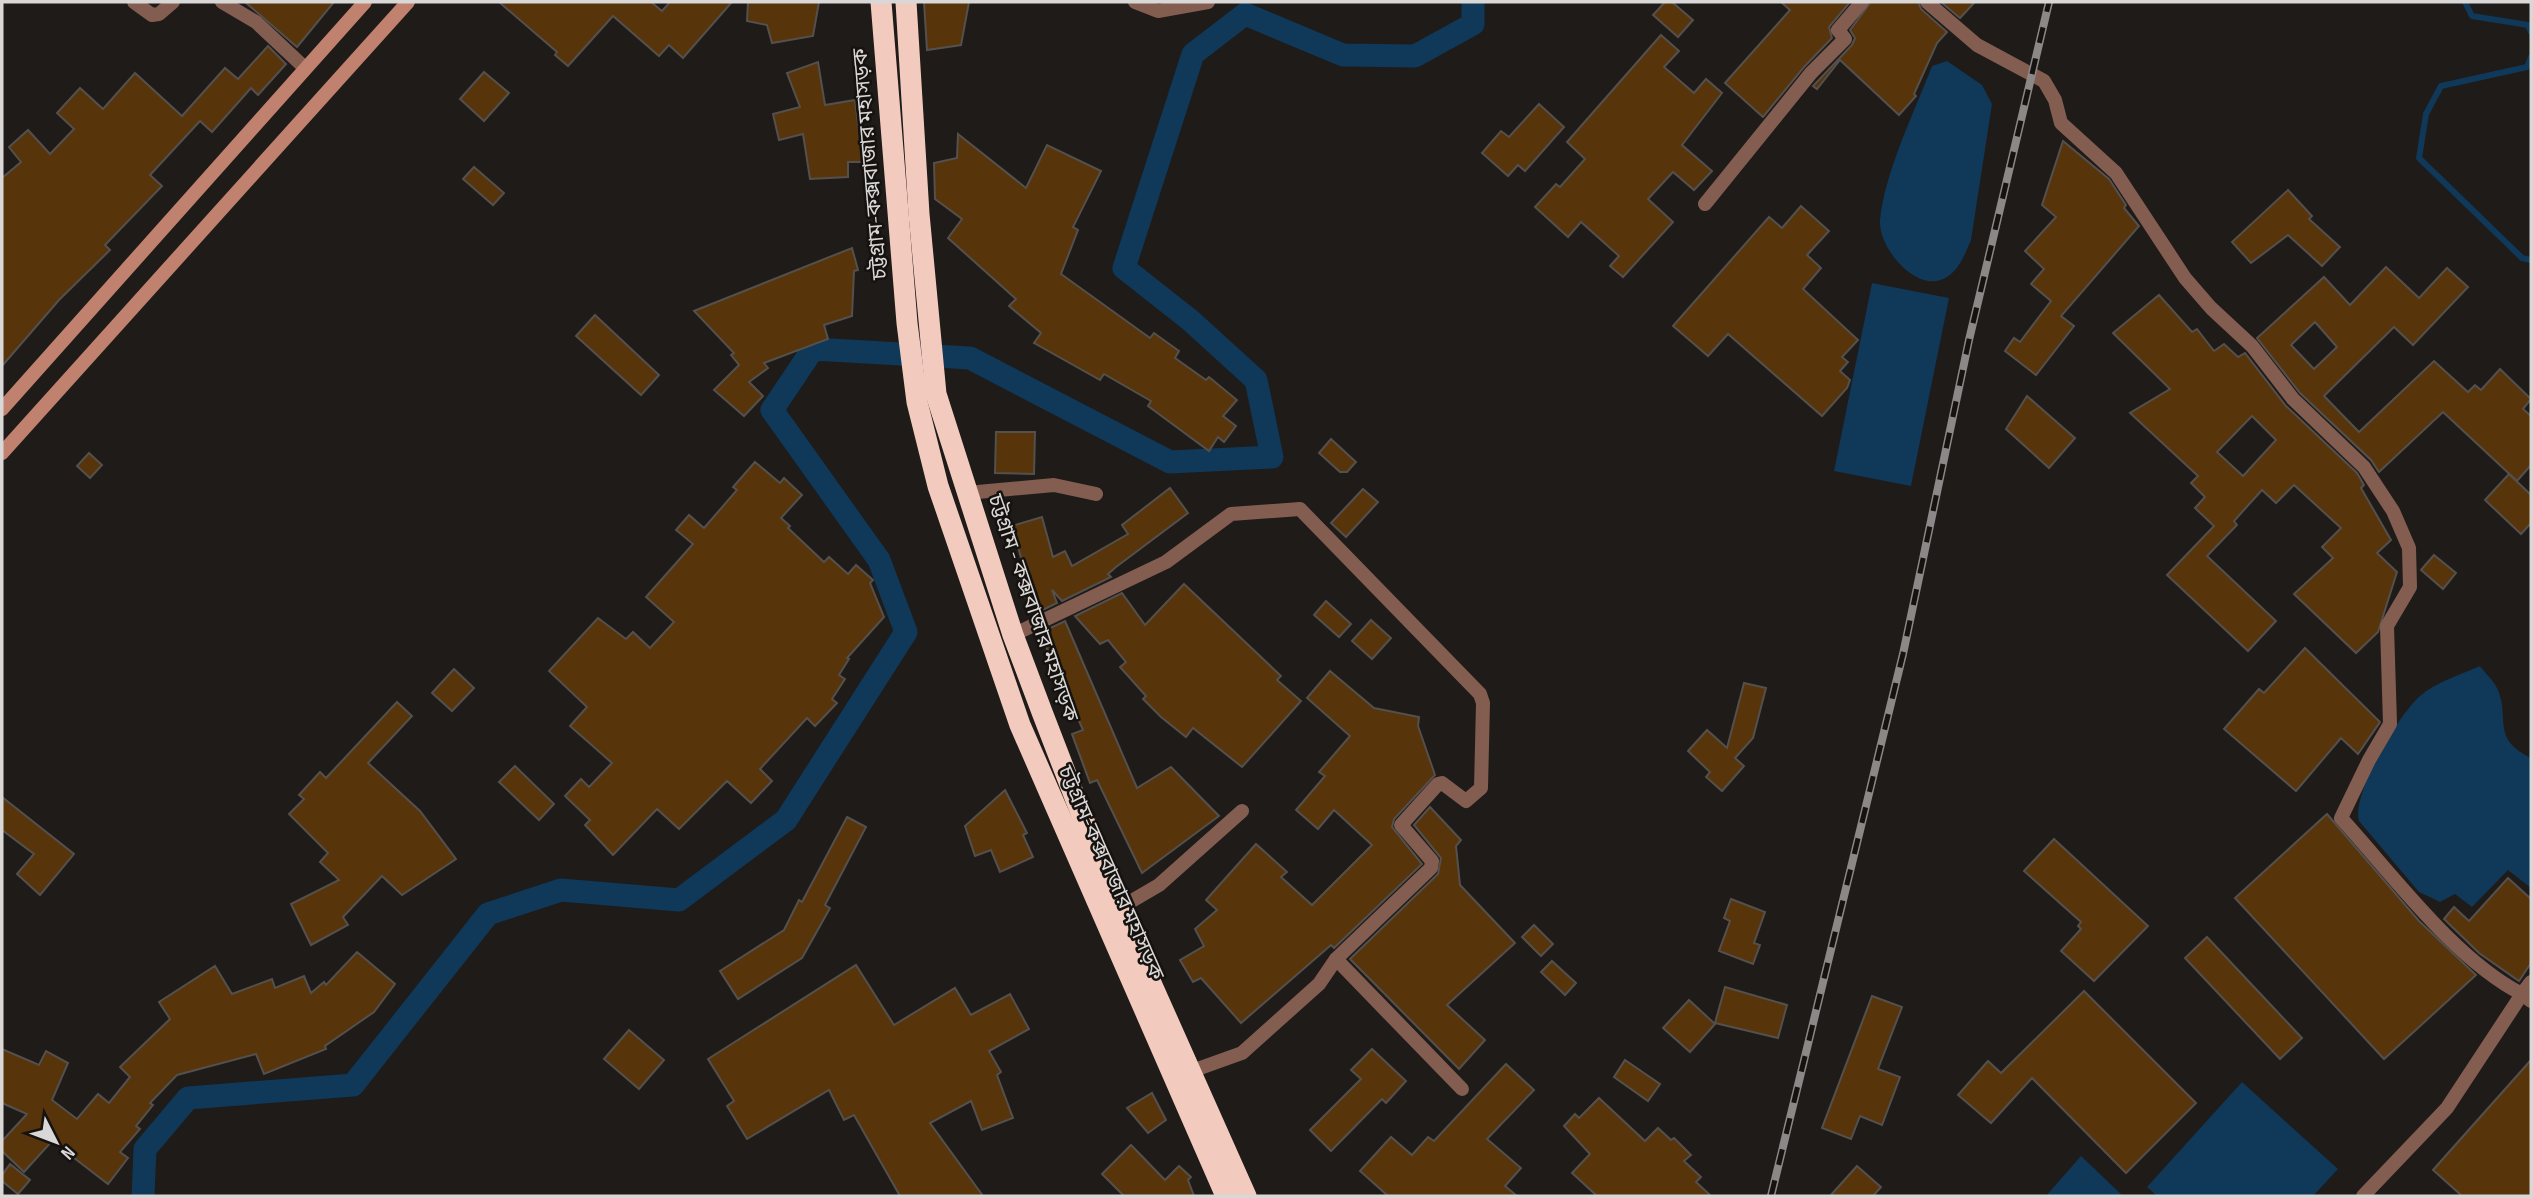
<svg xmlns="http://www.w3.org/2000/svg" width="2533" height="1198" viewBox="0 0 2533 1198" font-family="'Sofia Sans Condensed','Noto Sans Bengali',sans-serif">
<style>
.water{fill:#0f3859}
.lines{fill:none;stroke-linecap:round;stroke-linejoin:round}
.stream{stroke:#0f3859;stroke-width:6}
.canal{stroke:#0f3859;stroke-width:23}
.building{fill:#58340b;stroke:#53504d;stroke-width:2;fill-rule:evenodd}
.street{stroke:#845d51;stroke-width:14}
.secondary{stroke:#c0826e;stroke-width:14}
.highway{stroke:#f3cbbe;stroke-width:21}
.rail-casing{stroke:#8b8887;stroke-width:8}
.rail{stroke:#151210;stroke-width:5;stroke-dasharray:16;stroke-linecap:butt}
.labels{text-anchor:middle;dominant-baseline:central;stroke-width:5;stroke-linejoin:round;paint-order:stroke}
.street-label{font-size:21px;fill:#dad8d7;stroke:#151210}
</style>
<rect width="100%" height="100%" fill="#1e1b19"/>
<!-- water -->
<g class="water">
<path d="M1947,61L1982,85L1992,104L1971,240C1965,254 1958,273 1943,279C1915,292 1878,247 1880,220C1885,171 1914,113 1932,66Z"/>
<path d="M1872,283L1949,298L1911,486L1834,471Z"/>
<path d="M2480,666C2485,673 2493,680 2497,688C2511,718 2490,738 2531,758V888L2508,870L2472,907L2455,894L2440,902L2419,892L2359,821C2351,794 2399,714 2420,696C2436,682 2460,675 2480,666Z"/>
<path d="M2242,1082L2338,1169L2313,1196H2157L2147,1187Z"/>
<path d="M2081,1156L2123,1196H2046Z"/>
</g>
<g class="lines">
<!-- stream -->
<g class="stream">
<path d="M2465,2L2472,16L2528,25L2531,32"/>
<path d="M2531,57L2527,67L2441,86L2426,114L2419,158L2522,258L2531,260"/>
</g>
<!-- canal -->
<path class="canal" d="M143,1196L145,1149L188,1098L353,1085L488,914L561,890L679,900L786,820L906,632L879,560L772,410L813,349L970,358L1170,462L1272,457L1256,380L1190,320L1124,268L1193,54L1245,14L1343,55L1415,56L1473,24V2"/>
</g>
<!-- building -->
<g class="building">
<path d="M245,2H334L297,47Z"/>
<path d="M499,2H651L662,11L670,2H732L683,58L669,45L659,56L613,16L568,66L555,55L557,52Z"/>
<path d="M748,2H819L813,36L772,43L767,25L747,21Z"/>
<path d="M924,2H969L961,45L927,50Z"/>
<path d="M1665,2H1672L1693,20L1678,37L1653,15Z"/>
<path d="M1781,2H1850L1829,27L1832,38L1804,67L1763,117L1725,83L1790,10Z"/>
<path d="M1871,2H1918L1921,9L1947,32L1937,43L1914,94L1916,96L1899,115L1840,60L1817,89L1813,86L1852,45L1855,38L1850,30Z"/>
<path d="M1941,2H1975L1960,18Z"/>
<path d="M1661,35L1679,51L1664,67L1694,93L1706,79L1722,93L1682,145L1712,171L1694,190L1673,172L1648,199L1673,222L1623,277L1610,266L1619,256L1581,222L1568,237L1535,207L1556,184L1560,187L1585,159L1567,142Z"/>
<path d="M268,46L286,64L258,95L251,88L212,132L200,121L150,175L162,186L105,245L110,250L59,300L2,366V178L21,162L9,147L28,130L50,154L74,129L57,113L80,88L103,109L135,73L182,116L225,68L238,79Z"/>
<path d="M818,62L825,105L855,100L859,131H862L863,162H848V177L810,179L803,134L779,140L773,114L800,107L787,73Z"/>
<path d="M484,72L509,93L484,121L460,99Z"/>
<path d="M1539,104L1564,127L1525,171L1518,165L1508,176L1482,153L1501,131L1509,137Z"/>
<path d="M958,134L1026,188L1047,145L1101,171L1073,227L1078,230L1061,274L1150,338L1154,333L1179,351L1175,358L1206,380L1209,377L1237,400L1223,416L1236,426L1224,442L1218,437L1209,451L1148,406L1151,401L1104,374L1100,380L1034,343L1041,333L1009,306L1016,299L948,238L962,219L935,199L934,163L957,158Z"/>
<path d="M2063,141L2109,179L2126,205L2124,208L2139,226L2061,316L2074,326L2036,375L2005,351L2014,338L2020,342L2051,301L2031,284L2044,269L2025,251L2056,217L2042,205Z"/>
<path d="M474,167L504,193L493,205L463,179Z"/>
<path d="M2288,190L2312,216L2309,219L2340,247L2322,266L2288,235L2251,263L2232,242Z"/>
<path d="M1801,206L1829,231L1807,255L1821,268L1803,289L1858,340L1842,357L1848,362L1840,371L1850,380L1847,388L1822,416L1728,334L1708,356L1673,326L1769,217L1782,228Z"/>
<path d="M852,248L858,270L854,271L852,316L824,325L828,339L764,363L768,368L749,382L763,396L744,416L714,390L739,365L731,355L734,353L694,311Z"/>
<path d="M2386,267L2419,298L2447,268L2468,287L2413,345L2394,327L2324,396L2359,432L2434,361L2468,392L2475,385L2481,390L2500,369L2531,399L2523,409L2531,416V465L2517,481L2443,412L2379,472L2371,460L2300,393L2257,338L2324,277L2350,305ZM2315,322L2337,347L2314,369L2291,345Z"/>
<path d="M2159,295L2192,332L2197,329L2214,351L2224,344L2238,357L2245,353L2286,406L2357,473L2364,485L2361,488L2391,540L2377,553L2397,572L2378,632L2356,653L2294,594L2333,558L2322,547L2341,528L2294,485L2276,503L2262,490L2234,521L2237,525L2207,556L2276,621L2248,651L2167,575L2214,526L2195,508L2205,497L2191,483L2198,476L2130,413L2170,389L2113,333ZM2252,416L2276,440L2243,476L2217,452Z"/>
<path d="M595,315L659,375L641,395L576,336Z"/>
<path d="M2027,396L2075,438L2049,468L2006,429Z"/>
<path d="M996,432H1035L1034,474L995,473Z"/>
<path d="M1331,439L1356,462L1347,472H1340L1319,453Z"/>
<path d="M89,453L102,465L90,478L77,466Z"/>
<path d="M755,462L780,483L784,478L802,495L781,518L790,526L788,528L824,562L829,557L848,574L856,565L873,580L870,583L884,617L847,658L849,659L839,675L845,679L832,699L837,703L815,726L807,718L760,769L772,781L751,803L727,781L679,829L657,809L613,855L585,825L590,820L565,796L581,779L589,787L612,763L570,726L587,707L549,671L598,618L626,639L633,632L650,648L674,622L646,597L693,544L676,530L689,515L704,528L737,490L733,487Z"/>
<path d="M2509,474L2531,495V523L2521,534L2485,500Z"/>
<path d="M1170,488L1188,513L1116,567L1108,574L1111,577L1062,601L1052,590L1057,603L1032,615L1016,571L1024,568L1012,526L1042,517L1053,557L1065,551L1072,566L1128,534L1122,525Z"/>
<path d="M1363,489L1378,502L1346,537L1331,523Z"/>
<path d="M2434,555L2456,573L2443,589L2421,570Z"/>
<path d="M1184,584L1281,676L1277,680L1301,701L1242,767L1193,728L1186,737L1161,717L1143,699L1146,696L1120,667L1126,662L1108,640L1100,644L1075,616L1122,593L1145,625Z"/>
<path d="M1326,601L1351,624L1339,637L1314,615Z"/>
<path d="M1371,620L1391,638L1372,659L1352,641Z"/>
<path d="M1065,621L1137,788L1171,767L1219,816L1142,873L1097,780L1090,783L1072,734L1083,730L1040,633Z"/>
<path d="M2305,648L2380,722L2358,754L2341,738L2296,791L2224,729L2259,689L2264,693Z"/>
<path d="M454,669L474,688L452,711L432,693Z"/>
<path d="M1330,671L1374,708L1419,717L1418,726L1435,775L1394,819L1392,827L1422,864L1334,948L1331,945L1241,1023L1201,978L1193,982L1180,960L1204,946L1195,929L1217,910L1206,900L1256,844L1287,872L1281,877L1312,905L1372,845L1334,810L1318,829L1296,810L1325,776L1319,772L1350,736L1307,698Z"/>
<path d="M1744,683L1766,688L1753,738L1735,758L1744,766L1722,791L1706,777L1710,772L1688,751L1707,730L1727,748Z"/>
<path d="M397,702L412,716L368,763L420,811L456,859L402,895L382,876L343,917L348,925L311,945L291,904L339,880L320,862L328,853L289,814L304,799L299,795L320,772L326,778Z"/>
<path d="M515,766L554,804L539,820L499,782Z"/>
<path d="M1005,790L1027,833L1023,835L1033,857L1000,872L991,850L975,856L965,826Z"/>
<path d="M2,797L74,854L40,895L17,874L34,854L2,830Z"/>
<path d="M1430,807L1461,840L1456,846L1460,885L1515,943L1447,1005L1485,1040L1459,1069L1350,959L1438,874L1441,858L1414,825Z"/>
<path d="M2327,814L2419,921L2476,975L2384,1059L2235,898Z"/>
<path d="M847,817L866,827L825,905L830,908L802,958L738,999L720,971L784,930L799,900L802,902Z"/>
<path d="M2054,839L2148,926L2094,981L2061,951L2081,929L2078,926L2081,922L2024,871Z"/>
<path d="M2508,878L2531,899V963L2519,981L2479,953L2444,919L2454,907L2469,921Z"/>
<path d="M1731,899L1765,912L1754,943L1760,945L1753,964L1719,951L1730,921L1724,918Z"/>
<path d="M1534,925L1553,944L1541,956L1522,937Z"/>
<path d="M2207,937L2302,1038L2280,1059L2185,958Z"/>
<path d="M357,952L395,984L374,1012L325,1046L326,1049L264,1074L256,1054L177,1075L150,1103L153,1105L136,1126L140,1129L120,1152L128,1158L108,1184L52,1141L24,1172L2,1151V1141L27,1114L2,1103V1049L39,1065L46,1051L68,1063L52,1100L77,1119L98,1094L109,1103L130,1077L120,1067L170,1019L159,1002L215,966L232,994L272,979L275,988L304,976L311,993L324,982L326,985Z"/>
<path d="M1552,961L1576,983L1565,995L1541,972Z"/>
<path d="M856,965L894,1025L955,988L971,1015L1010,994L1029,1029L989,1051L1001,1072L997,1075L1013,1118L982,1130L971,1101L930,1123L983,1196H900L854,1115L844,1120L829,1090L747,1139L727,1106L734,1101L708,1059Z"/>
<path d="M1725,987L1787,1005L1778,1038L1715,1023Z"/>
<path d="M2084,991L2196,1103L2126,1173L2032,1078L1991,1123L1958,1095L1988,1061L2001,1073Z"/>
<path d="M1872,996L1902,1007L1878,1069L1900,1077L1882,1125L1860,1116L1851,1139L1822,1128Z"/>
<path d="M1689,1000L1715,1024L1690,1052L1663,1028Z"/>
<path d="M629,1030L664,1060L639,1089L604,1059Z"/>
<path d="M1372,1049L1406,1081L1386,1103L1382,1099L1331,1151L1310,1130L1361,1079L1351,1070Z"/>
<path d="M1625,1060L1660,1084L1648,1101L1614,1077Z"/>
<path d="M2531,1060V1196H2462L2433,1170Z"/>
<path d="M1506,1064L1534,1090L1487,1139L1521,1168L1505,1186L1517,1196H1388L1360,1171L1391,1137L1412,1155L1428,1137L1434,1141Z"/>
<path d="M1152,1093L1166,1120L1148,1133L1127,1108Z"/>
<path d="M1599,1098L1645,1141L1658,1128L1671,1140L1674,1138L1691,1155L1684,1161L1701,1177L1696,1182L1711,1196H1597L1572,1173L1590,1154L1564,1126L1575,1114L1579,1118Z"/>
<path d="M1131,1145L1165,1180L1179,1166L1191,1177L1188,1180L1194,1196H1124L1102,1174Z"/>
<path d="M10,1164L30,1180L18,1194L2,1181V1175Z"/>
<path d="M1857,1166L1881,1187L1873,1196H1830Z"/>
</g>
<g class="lines">
<!-- street -->
<g class="street">
<path d="M134,2L152,15L159,14L173,2"/>
<path d="M222,2L256,22L305,68"/>
<path d="M1135,2L1158,11L1208,2"/>
<path d="M1927,2L1977,45L2044,81L2055,100L2061,123L2116,173L2185,278L2211,308L2252,346L2293,399L2364,467L2393,511L2409,548L2410,587L2387,626L2390,724L2369,760L2341,818C2392,874 2455,960 2522,994L2447,1108L2363,1196"/>
<path d="M1705,204L1811,73L1845,39L1838,30L1862,2"/>
<path d="M967,493L1054,485L1096,494"/>
<path d="M1013,635L1166,562L1231,514L1300,509L1480,694L1483,703L1481,788L1466,801L1442,783L1438,784L1401,825L1432,861L1431,868L1336,959L1319,984L1242,1053L1189,1072"/>
<path d="M1118,909L1159,885L1242,811"/>
<path d="M1336,959L1462,1089"/>
<path d="M2531,982L2522,994L2531,1001"/>
</g>
<!-- secondary -->
<g class="secondary">
<path d="M2,409L365,2"/>
<path d="M2,453L408,2"/>
</g>
<!-- highway -->
<g class="highway">
<path d="M881,2L907,323L917,402L938,486L1020,725L1226,1196"/>
<path d="M906,2L919,214L936,394L1013,635L1042,712L1118,909L1246,1196"/>
</g>
<defs>
<path id="rail" d="M1771,1196L1903,654L1969,340L2049,2"/>
</defs>
<!-- rail casing -->
<use href="#rail" class="rail-casing"/>
<!-- rail -->
<use href="#rail" class="rail"/>
</g>
<g class="labels">
<!-- street labels -->
<g class="street-label">
<text transform="translate(870 164) rotate(-95)">চট্টগ্রাম-কক্সবাজার মহাসড়ক</text>
<text transform="translate(1033 608) rotate(71)">চট্টগ্রাম - কক্সবাজার মহাসড়ক</text>
<text transform="translate(1111 873) rotate(66)">চট্টগ্রাম-কক্সবাজার মহাসড়ক</text>
</g>
</g>
<!-- border -->
<rect width="2533" height="1198" fill="none" stroke="#dad8d7" stroke-width="7"/>
<!-- north arrow -->
<g transform="translate(56 1142) rotate(132)" stroke="#151210" stroke-width="5" paint-order="stroke">
<path d="M0-5L12 26L0 18L-12 26Z" fill="#dad8d7"/>
<text y="-10" font-size="19" font-weight="bold" text-anchor="middle" fill="#dad8d7">N</text>
</g>
</svg>
